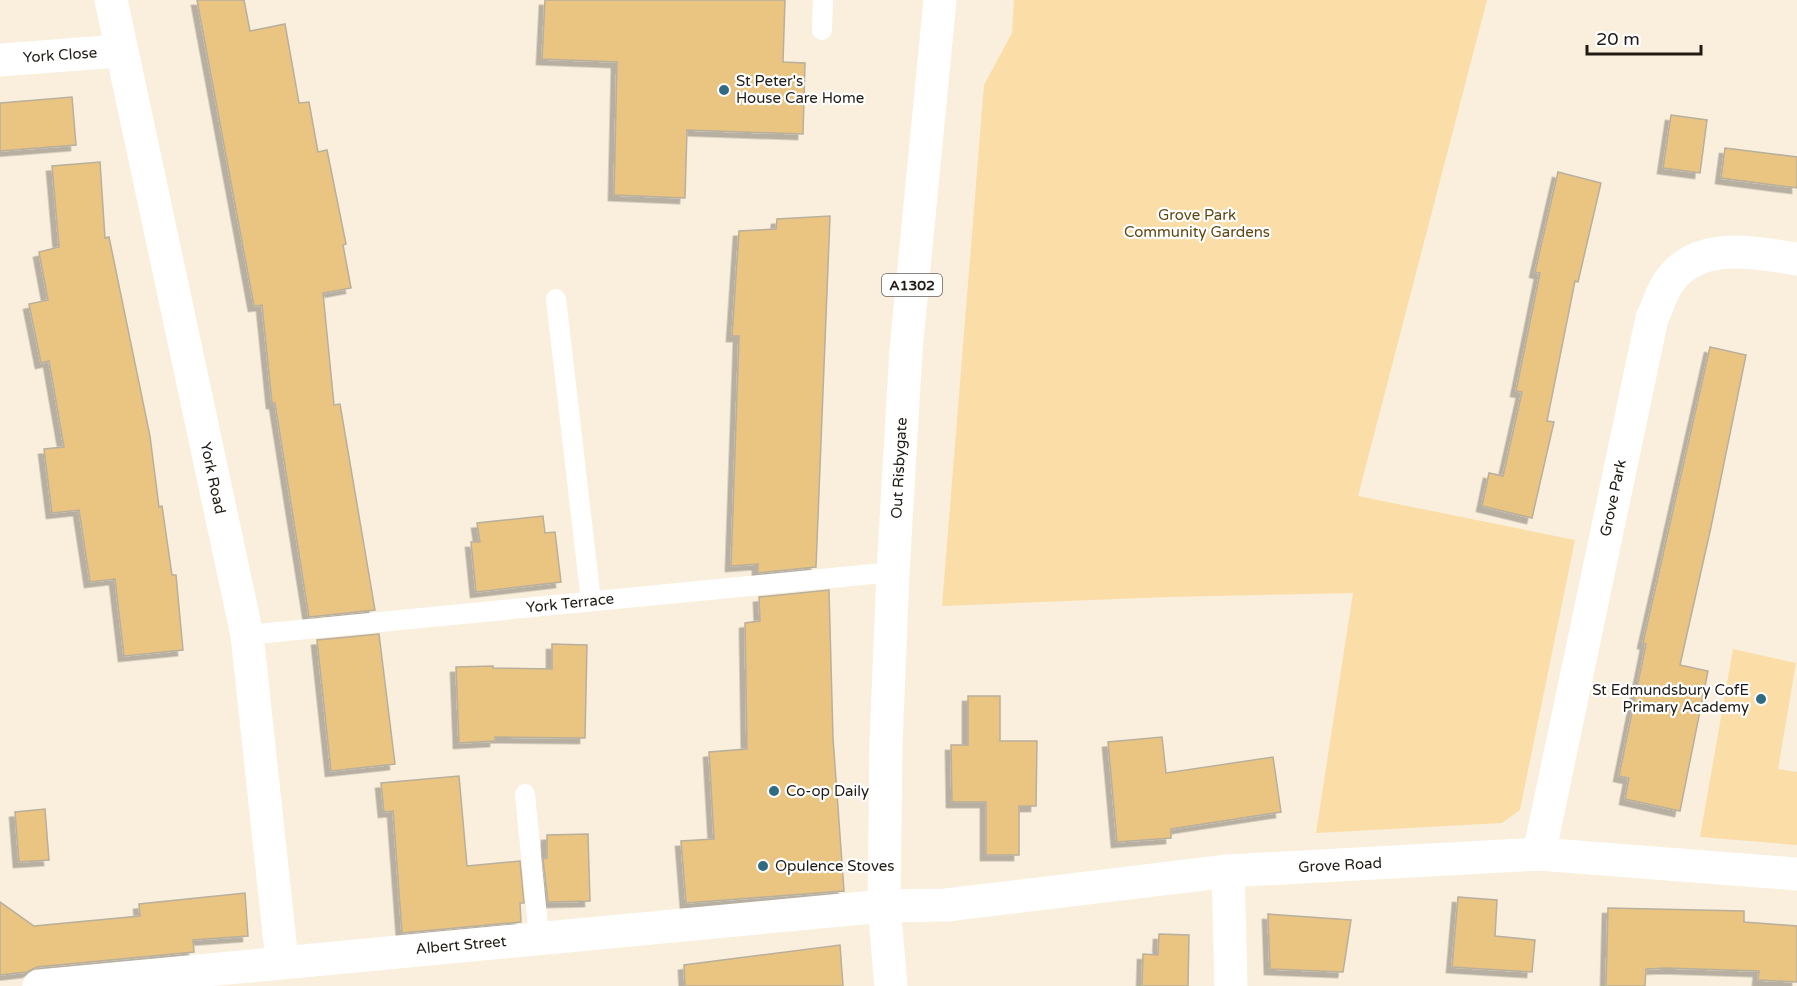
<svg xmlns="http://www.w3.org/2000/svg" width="1797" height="986" viewBox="0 0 1797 986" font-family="'Varela Round',sans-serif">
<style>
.green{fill:#fbdda8}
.building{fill:#eac581;stroke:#b9af9d;stroke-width:1.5;filter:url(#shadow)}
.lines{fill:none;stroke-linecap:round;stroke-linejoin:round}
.lane{stroke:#fff;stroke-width:20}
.street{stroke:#fff;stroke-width:33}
.primary{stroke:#fff;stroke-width:33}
.poi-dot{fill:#306b83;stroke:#fff;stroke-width:2}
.labels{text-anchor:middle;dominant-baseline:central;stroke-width:4.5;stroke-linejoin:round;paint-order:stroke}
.shield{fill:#fff;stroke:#63605b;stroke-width:1.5}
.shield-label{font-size:14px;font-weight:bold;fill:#201c15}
.street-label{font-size:15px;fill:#201c15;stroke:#fff}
.poi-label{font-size:15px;fill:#201c15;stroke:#fff;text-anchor:start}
.park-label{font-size:15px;fill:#5f4711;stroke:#fff}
</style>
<defs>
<filter id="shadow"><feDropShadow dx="-5.5" dy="5.5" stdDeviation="0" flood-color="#0004"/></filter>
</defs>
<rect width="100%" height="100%" fill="#f9efdc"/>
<!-- green -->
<g class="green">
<path d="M1014,0H1487L1358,496L1575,540L1520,810L1502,823L1316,833L1353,593L1167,597L942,606L984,85L1012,33Z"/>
<path d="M1733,649L1796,663L1778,769L1797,772V845L1700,837Z"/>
</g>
<!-- building -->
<g class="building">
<path d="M197,0H244L250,31L285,24L299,103L309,102L318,152L327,150L346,244L343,245L351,288L323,293L334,405L340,404L375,610L309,617L275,403H272L262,305L254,306Z"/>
<path d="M545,0H785L783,62L805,63L803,134L687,130L685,198L614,195L617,62L542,59Z"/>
<path d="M72,97L76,145L0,151V103Z"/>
<path d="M1671,115L1707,120L1700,173L1663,168Z"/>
<path d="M1725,148L1797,157V188L1721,178Z"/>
<path d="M100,162L105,238L109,237L150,436L159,507L162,506L172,575H176L183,650L124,656L115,579L90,582L79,510L52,513L44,449L64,447L49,361L41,363L29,304L48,300L39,252L59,247L52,166Z"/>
<path d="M1558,172L1601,183L1578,282L1575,281L1547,421L1554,422L1532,518L1482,506L1489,473L1503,476L1522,392L1516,391L1540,273L1535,272Z"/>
<path d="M830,216L816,567L758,573V564L731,566L739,336H732L739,231L776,229L777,219Z"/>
<path d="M1710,347L1746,355L1711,527L1680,665L1708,671L1680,811L1625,799L1629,778L1619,776L1646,644L1643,643Z"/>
<path d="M543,516L545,533L555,532L561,582L476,592L471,542H480L477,523Z"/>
<path d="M829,590L833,738L844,891L686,903L681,841L714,839L709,752L747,749L745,623L760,621L759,597Z"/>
<path d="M379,634L395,764L331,771L317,640Z"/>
<path d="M552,644L587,645L585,738L495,737V741L459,743L456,667L493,666V668L552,669Z"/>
<path d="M968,696H1000V741H1037L1036,806H1019V855H986V802H952L951,745H968Z"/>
<path d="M1162,737L1166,773L1273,757L1281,812L1171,829V838L1117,842L1108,742Z"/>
<path d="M459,776L467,866L520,861L524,903H520L521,922L402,933L393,811L384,812L381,783Z"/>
<path d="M45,809L49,860L19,862L15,812Z"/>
<path d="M588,834L590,901L548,902L543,859L547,858V835Z"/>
<path d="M245,893L248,936L193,940L194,952L37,967L27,972L0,975V902L34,926L140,916L139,904Z"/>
<path d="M1458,897L1497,900L1495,936L1535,940L1532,972L1452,967Z"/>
<path d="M1608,908L1744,911V922L1797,926V982L1758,980L1759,971L1667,968L1646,969L1645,986H1606Z"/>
<path d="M1268,914L1351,920L1343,972L1270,969Z"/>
<path d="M1159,934L1189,935L1188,986H1142L1143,954L1158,955Z"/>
<path d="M840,945L843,986H685L684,965Z"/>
</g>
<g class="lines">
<!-- lane -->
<g class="lane">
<path d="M822,30L823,0"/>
<path d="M556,299L591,601"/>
<path d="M247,635L893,572"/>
<path d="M525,794L539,937"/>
</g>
<!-- street -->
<g class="street">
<path d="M111,0L247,635L282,961"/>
<path d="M0,60L120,51"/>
<path d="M1539,854L1652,318C1658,306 1662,290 1670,280C1700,240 1755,253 1797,259"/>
<path d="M1228,871L1231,986"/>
<path d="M39,986L884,906L946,905L1228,871L1539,854L1797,874"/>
</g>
<!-- primary -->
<path class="primary" d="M891,986L884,906L886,743L893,572L906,350L940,0"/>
</g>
<!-- markers -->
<g class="poi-dot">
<circle cx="724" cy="90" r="6"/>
<circle cx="1761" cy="699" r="6"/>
<circle cx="774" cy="791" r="6"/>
<circle cx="763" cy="866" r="6"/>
</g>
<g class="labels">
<!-- shield labels -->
<rect class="shield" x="882" y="274" width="60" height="22" rx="4.5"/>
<g class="shield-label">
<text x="912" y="285">A1302</text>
</g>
<!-- street labels -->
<g class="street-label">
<text transform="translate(60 55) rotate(-4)">York Close</text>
<text transform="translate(899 468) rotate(-87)">Out Risbygate</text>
<text transform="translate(213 478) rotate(78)">York Road</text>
<text transform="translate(1613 498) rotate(-78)">Grove Park</text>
<text transform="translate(570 603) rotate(-6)">York Terrace</text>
<text transform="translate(1340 865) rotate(-3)">Grove Road</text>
<text transform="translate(461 945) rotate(-5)">Albert Street</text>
</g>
<!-- poi labels -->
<g class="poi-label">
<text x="736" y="81">St Peter's<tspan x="736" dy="17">House Care Home</tspan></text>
<text x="1749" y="690" text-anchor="end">St Edmundsbury CofE<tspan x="1749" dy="17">Primary Academy</tspan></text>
<text x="786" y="791">Co-op Daily</text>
<text x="775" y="866">Opulence Stoves</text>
</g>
<!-- park labels -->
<g class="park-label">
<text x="1197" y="215">Grove Park<tspan x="1197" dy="17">Community Gardens</tspan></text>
</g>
</g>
<!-- scale -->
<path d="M1587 45v9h114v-9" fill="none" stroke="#201c15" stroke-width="3"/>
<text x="1596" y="45" font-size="18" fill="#201c15" stroke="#ffffff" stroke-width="4.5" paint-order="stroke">20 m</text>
</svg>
